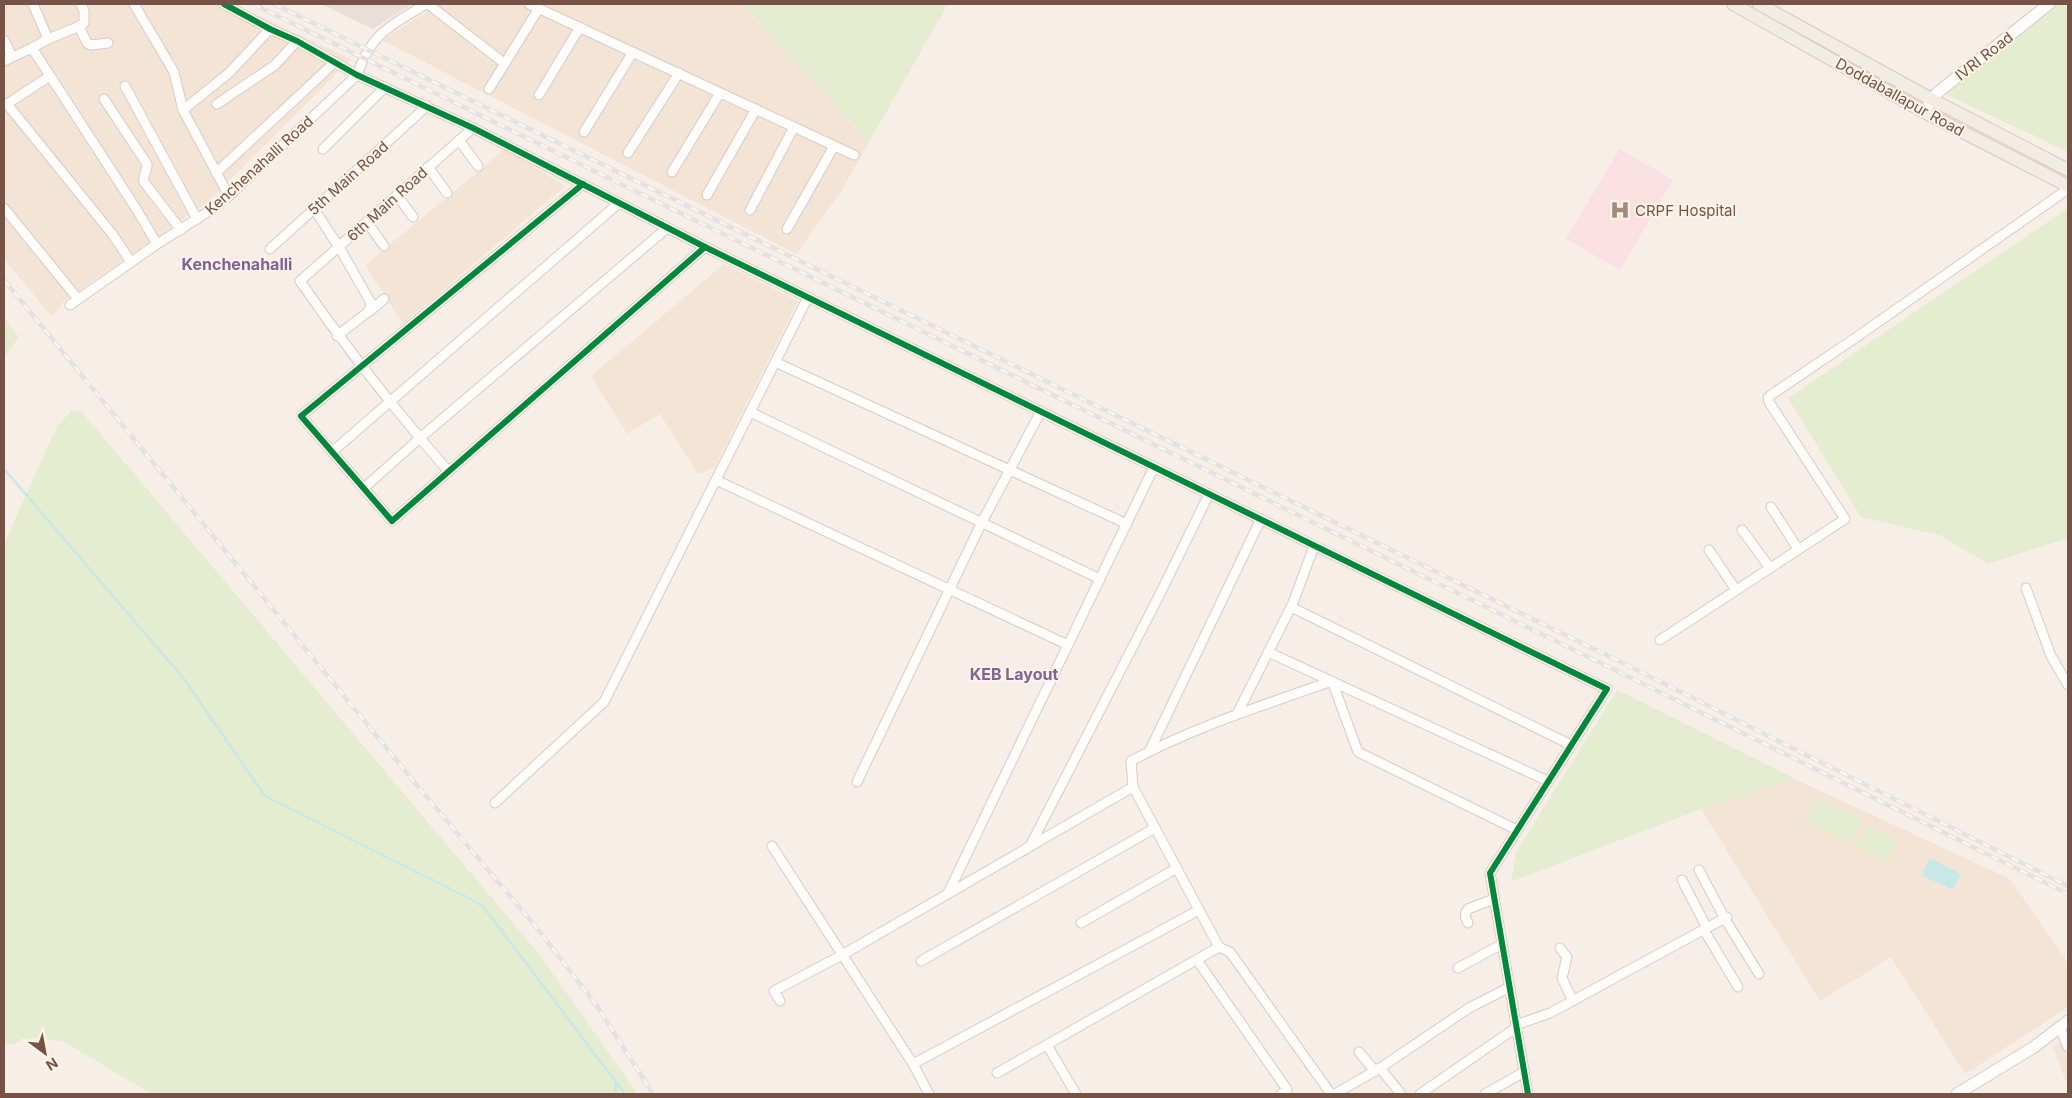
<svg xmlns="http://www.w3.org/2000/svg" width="2072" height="1098" viewBox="0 0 2072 1098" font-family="Inter,sans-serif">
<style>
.residential{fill:#f3e4d6}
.industrial{fill:#eadfd8}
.medical{fill:#fae0e0}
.green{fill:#e4edd0}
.water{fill:#c8e8e8}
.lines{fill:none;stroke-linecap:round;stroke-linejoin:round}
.stream{stroke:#c8e8e8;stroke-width:2.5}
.street-casing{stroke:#d8ccc5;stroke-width:11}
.secondary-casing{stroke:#d7cbc3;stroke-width:13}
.primary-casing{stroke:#d6cac3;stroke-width:14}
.street{stroke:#fefdfb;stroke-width:9}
.secondary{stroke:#fefdfb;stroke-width:11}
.primary{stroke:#f2ece4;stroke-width:12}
.rail-casing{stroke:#e4e1e4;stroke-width:4.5}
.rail{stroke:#fff4e8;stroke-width:2.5;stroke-dasharray:8;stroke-linecap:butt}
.cycleway-casing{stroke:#fff4e8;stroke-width:9}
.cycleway{stroke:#00873e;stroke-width:6}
.labels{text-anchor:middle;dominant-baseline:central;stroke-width:4;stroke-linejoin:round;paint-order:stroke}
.street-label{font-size:15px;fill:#765346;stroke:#fff4e8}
.poi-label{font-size:15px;fill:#765346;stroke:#fff4e8;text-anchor:start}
.neighbourhood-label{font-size:16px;font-weight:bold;fill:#82619a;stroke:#fff4e8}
</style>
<rect width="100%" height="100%" fill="#f7efe7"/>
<!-- residential -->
<g class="residential">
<path d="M4,4H232L351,59L209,201L64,301L52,317L4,259Z"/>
<path d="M439,4H741L869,142L841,192L796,254L382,40Z"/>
<path d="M505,149L565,186L403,324L365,265Z"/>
<path d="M724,264L798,301L714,468L698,474L660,414L627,434L591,376Z"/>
<path d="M1795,779L2010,879L2068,963V1007L1965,1074L1891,957L1820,1001L1701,809Z"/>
<path d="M2068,1036V1087L2053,1047Z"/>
</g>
<!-- industrial -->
<path class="industrial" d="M321,4H412L373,29Z"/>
<!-- medical -->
<path class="medical" d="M1620,149L1673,180L1620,270L1566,239Z"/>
<!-- green -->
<g class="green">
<path d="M741,4H948L869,142Z"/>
<path d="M2056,4H2068V152L1943,93Z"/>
<path d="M2068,208V538L1988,564L1939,535L1861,517L1788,398Z"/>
<path d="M4,318L19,337L4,357Z"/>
<path d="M72,410L82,412L539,954L638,1094H151L63,1041L33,1038L4,1046V544L56,428Z"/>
<path d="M1617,690L1795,779L1701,809L1511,882L1516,852Z"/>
<path d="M1817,798L1862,820L1850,844L1805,822Z"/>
<path d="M1867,825L1897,841L1887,862L1856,847Z"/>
</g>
<!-- water -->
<path class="water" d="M1930,858L1961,874L1953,890L1921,875Z"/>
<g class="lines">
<!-- stream -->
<g class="stream">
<path d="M4,469L184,679L265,796L482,905L625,1094"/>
<path d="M615,1094L616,1083"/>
</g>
<defs>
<g id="street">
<path d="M134,4L174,72L183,110L229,196"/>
<path d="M224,4L270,29L297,41L357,75L473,128L705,247L1607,689L1490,873L1528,1094"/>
<path d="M428,4L504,63"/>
<path d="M529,4L854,155"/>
<path d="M79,26L87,43L91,45L108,43"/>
<path d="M48,39L75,28L84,23V11L81,4"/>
<path d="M4,40L12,57"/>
<path d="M32,48L48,39L33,4"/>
<path d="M4,61L32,48L137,210L157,244"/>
<path d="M50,76L7,104L113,235L131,262"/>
<path d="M125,86L197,219"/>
<path d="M489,89L539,8"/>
<path d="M539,95L580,27"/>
<path d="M104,99L147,164C148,171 142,175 144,182L181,230"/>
<path d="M217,104L275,65L297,41"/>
<path d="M183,110L229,73L270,29"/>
<path d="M584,132L633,52"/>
<path d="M459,140L478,166"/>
<path d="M323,149L385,87"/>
<path d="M628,153L679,73"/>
<path d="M428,167L447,193"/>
<path d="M672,172L720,93"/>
<path d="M216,173L335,62"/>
<path d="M583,184L301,416L392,521L705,247"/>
<path d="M397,195L413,217"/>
<path d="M707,195L756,109"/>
<path d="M4,208L78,299"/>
<path d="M314,209L339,247L371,303L369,311L337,336"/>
<path d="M750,210L794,127"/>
<path d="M367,222L384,246"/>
<path d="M787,229L834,146"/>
<path d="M270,249L427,106"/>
<path d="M70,305L157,244L211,210L229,196L357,75C371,33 390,26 426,4"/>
<path d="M370,311L384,299"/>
<path d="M775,362L1127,524"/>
<path d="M750,412L1100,579"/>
<path d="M332,452L619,203"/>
<path d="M449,472L420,438L667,228"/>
<path d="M716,480L1068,645"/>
<path d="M364,488L420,438C377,387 338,336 300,281L473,128"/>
<path d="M1771,507L1798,549"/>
<path d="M1742,530L1770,568"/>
<path d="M1709,550L1736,590"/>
<path d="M2026,588L2051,656L2068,685"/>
<path d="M1291,607L1571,745"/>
<path d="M1660,640L1845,519L1769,402L1768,398L1771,395L1861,334L2068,189"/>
<path d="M1268,652L1548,781"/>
<path d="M1237,714L1293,603L1314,546"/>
<path d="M1150,750L1261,519"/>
<path d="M857,782L981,524L1041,411"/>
<path d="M495,803L604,702L808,297"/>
<path d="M772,846L913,1064L929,1094"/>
<path d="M1030,846L1161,592L1209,494"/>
<path d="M1699,870L1725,919L1759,974"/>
<path d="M1682,880L1707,928"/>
<path d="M948,893L1154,467"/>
<path d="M1081,923L1177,868"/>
<path d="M1468,923C1465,917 1464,914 1468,909L1494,899"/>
<path d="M1704,930L1738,987"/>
<path d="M1560,948L1567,957L1562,978L1573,1001"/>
<path d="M1197,960L1286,1088L1287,1091L1281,1094"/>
<path d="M921,961L1155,828"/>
<path d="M1458,968L1502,944"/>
<path d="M780,1001L774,991L842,955L1133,787"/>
<path d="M1516,1025L1550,1013L1727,917"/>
<path d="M2060,1028L2068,1047"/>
<path d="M1047,1045L1076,1094"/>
<path d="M1359,1052L1375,1071"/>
<path d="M913,1064L1199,910"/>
<path d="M1380,1068L1401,1094"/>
<path d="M997,1073L1219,947"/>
<path d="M1331,1094L1230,952L1219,947L1133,787L1131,761C1194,727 1264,705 1332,681L1358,752L1517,830"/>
<path d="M1335,1094L1380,1068L1469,1008L1510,987"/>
<path d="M1420,1094L1517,1027"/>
<path d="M1485,1094L1524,1072"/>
</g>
<g id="secondary">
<path d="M1924,112L1937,93L2049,4"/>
<path d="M1957,1094L2034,1047L2068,1021"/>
</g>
<g id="primary">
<path d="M1733,4L1924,112L2068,186"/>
<path d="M1759,4L1931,99L2068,170"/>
</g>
</defs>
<!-- street casing -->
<use href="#street" class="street-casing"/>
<!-- secondary casing -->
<use href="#secondary" class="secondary-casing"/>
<!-- primary casing -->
<use href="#primary" class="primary-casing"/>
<!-- street -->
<use href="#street" class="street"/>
<!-- secondary -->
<use href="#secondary" class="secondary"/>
<!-- primary -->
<use href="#primary" class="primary"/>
<defs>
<g id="rail">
<path d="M253,4L1617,671L2068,894"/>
<path d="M274,4L1625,664L2068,886"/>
<path d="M4,280L420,789L536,927L597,1006L653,1094"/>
</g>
</defs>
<!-- rail casing -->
<use href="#rail" class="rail-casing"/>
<!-- rail -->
<use href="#rail" class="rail"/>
<defs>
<g id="cycleway">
<path d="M224,4L270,29L297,41L357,75L473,128L705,247L1607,689L1490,873L1528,1094"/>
<path d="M583,184L301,416L392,521L705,247"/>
</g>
</defs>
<!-- cycleway casing -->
<use href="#cycleway" class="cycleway-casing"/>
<!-- cycleway -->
<use href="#cycleway" class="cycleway"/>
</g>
<!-- icons -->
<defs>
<symbol id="hospital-bare" viewBox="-9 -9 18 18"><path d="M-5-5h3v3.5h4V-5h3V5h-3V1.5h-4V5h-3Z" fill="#a38a7e" stroke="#fff4e8" stroke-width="2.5" paint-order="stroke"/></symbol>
</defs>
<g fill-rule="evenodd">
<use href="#hospital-bare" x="1606" y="196" width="28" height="28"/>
</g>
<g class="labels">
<!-- street labels -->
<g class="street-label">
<text transform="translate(1984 56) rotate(-38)">IVRI Road</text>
<text transform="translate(1900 97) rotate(29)">Doddaballapur Road</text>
<text transform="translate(259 165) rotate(-42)">Kenchenahalli Road</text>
<text transform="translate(348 178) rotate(-42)">5th Main Road</text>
<text transform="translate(387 204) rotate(-42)">6th Main Road</text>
</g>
<!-- poi labels -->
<g class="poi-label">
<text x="1635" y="210">CRPF Hospital</text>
</g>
<!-- neighbourhood labels -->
<g class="neighbourhood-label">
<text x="237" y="264">Kenchenahalli</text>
<text x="1014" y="674">KEB Layout</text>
</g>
</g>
<!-- border -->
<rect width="2072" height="1098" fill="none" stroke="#765346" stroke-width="10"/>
<!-- north arrow -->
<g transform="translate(45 1053) rotate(148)" stroke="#fff4e8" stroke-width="4" paint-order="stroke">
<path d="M0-4L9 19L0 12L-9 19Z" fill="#765346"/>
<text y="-8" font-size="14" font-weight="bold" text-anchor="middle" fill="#765346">N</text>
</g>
</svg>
